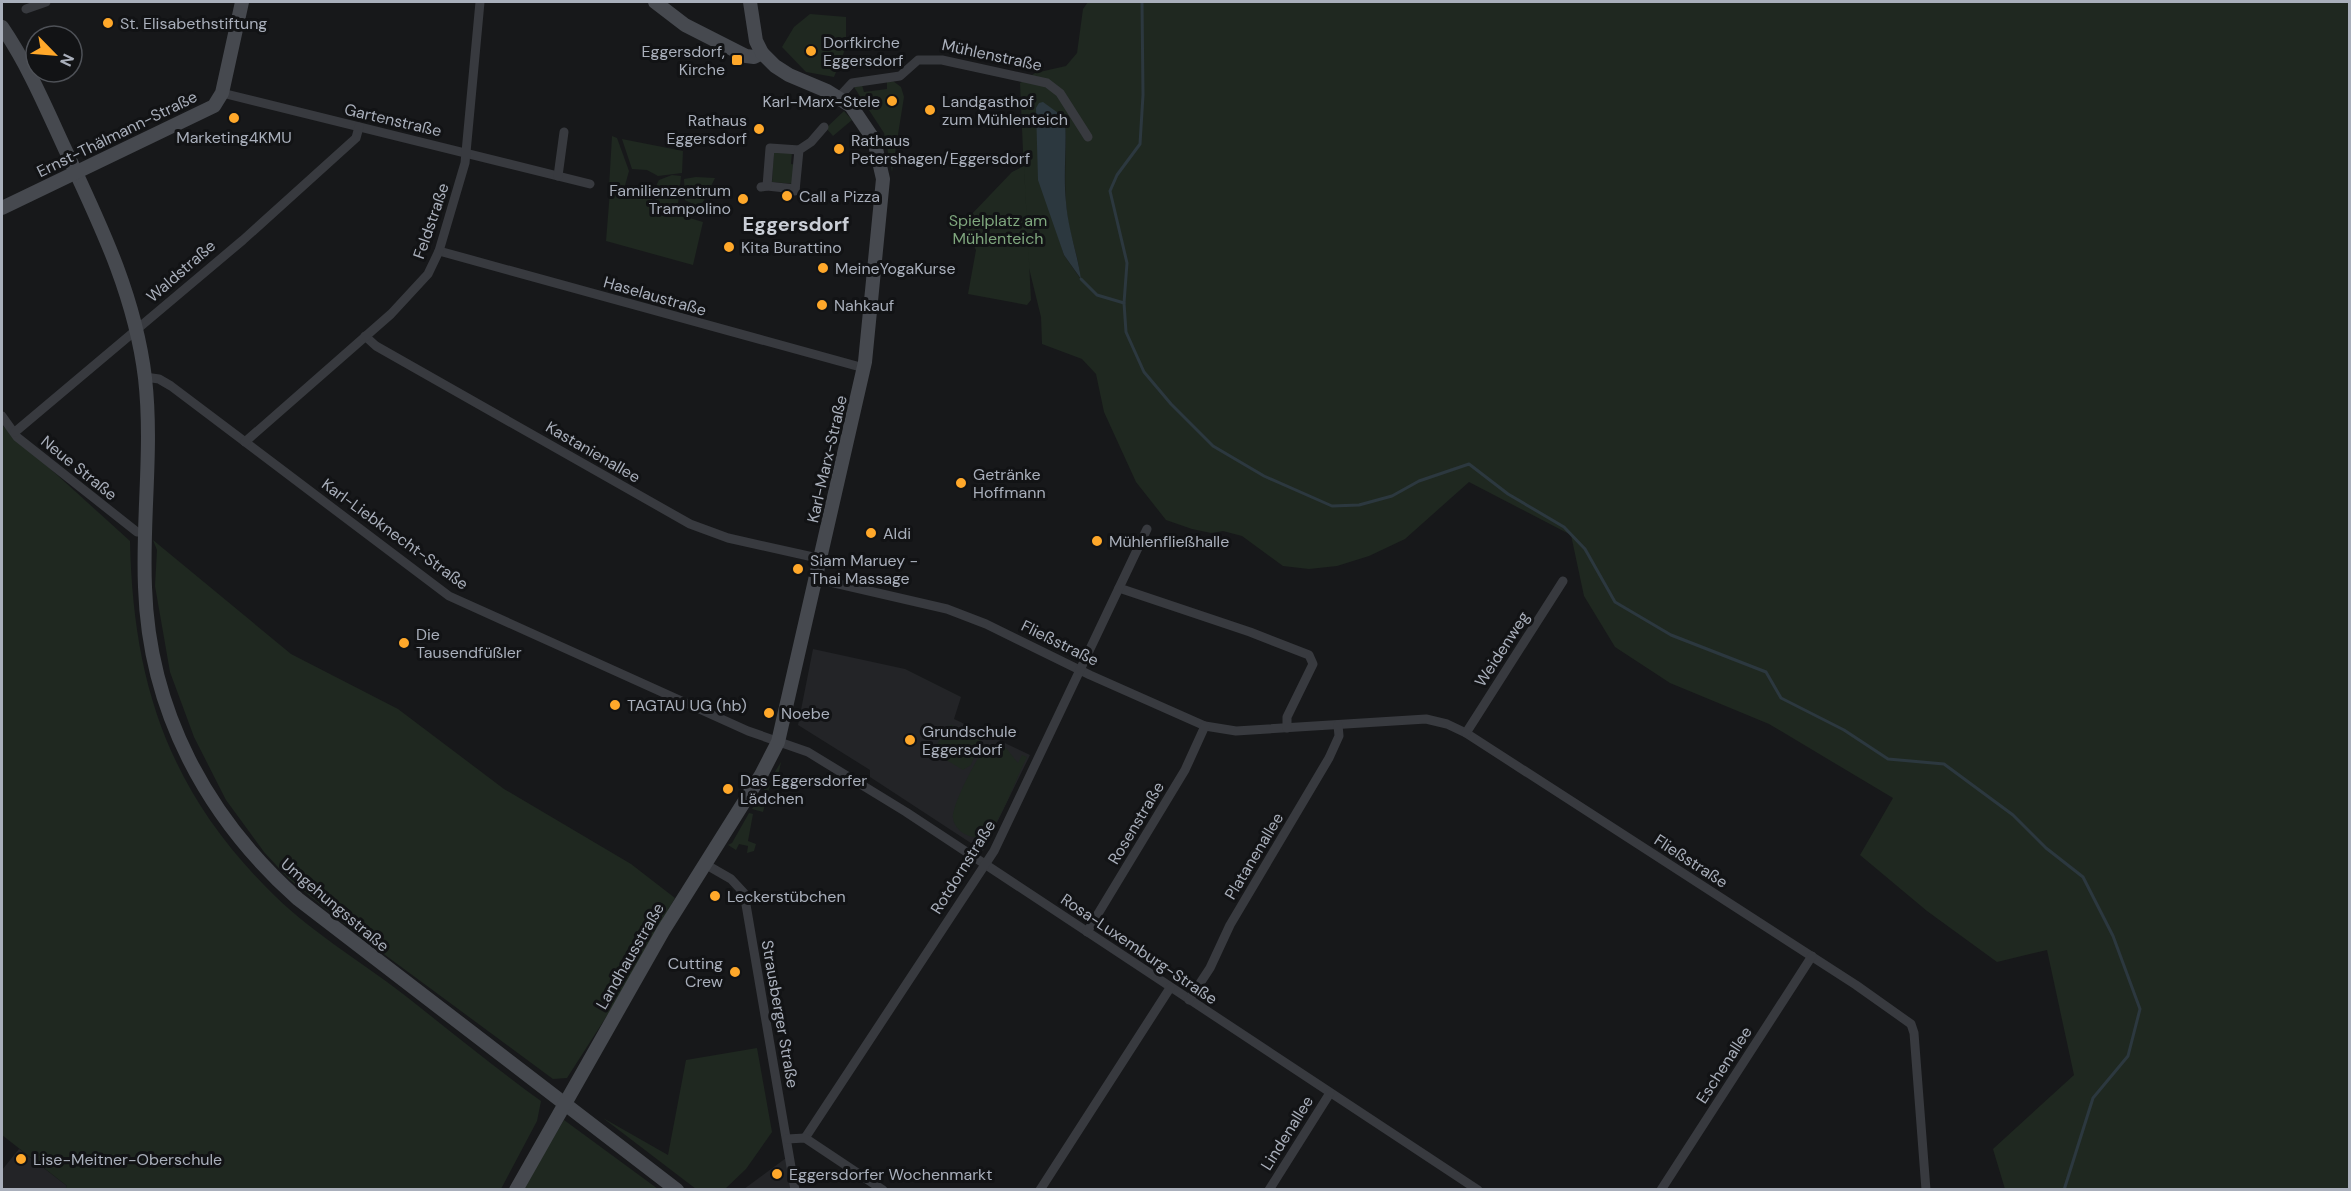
<svg xmlns="http://www.w3.org/2000/svg" width="2351" height="1191" viewBox="0 0 2351 1191" font-family="'DM Sans',sans-serif">
<style>
.built{fill:#232427}
.green{fill:#1f2820;fill-rule:evenodd}
.water{fill:#2c383f}
.lines{fill:none;stroke-linecap:round;stroke-linejoin:round}
.stream{stroke:#2c383f;stroke-width:3}
.street{stroke:#383a3f;stroke-width:9}
.secondary{stroke:#46494f;stroke-width:14}
.poi-dot{fill:#ffa82a;stroke:#121315;stroke-width:2}
.labels{text-anchor:middle;dominant-baseline:central;stroke-width:6;stroke-linejoin:round;paint-order:stroke}
.poi-label{font-size:16px;fill:#a9afbb;stroke:#121315;text-anchor:start}
.street-label{font-size:16px;fill:#a9afbb;stroke:#121315}
.park-label{font-size:16px;fill:#7fa77e;stroke:#121315}
.quarter-label{font-size:20px;font-weight:bold;fill:#caced6;stroke:#121315}
</style>
<rect width="100%" height="100%" fill="#17181a"/>
<!-- built -->
<g class="built">
<path d="M813,649L905,669L961,697L954,719L1030,755L983,851L870,777V770L798,725Z"/>
<path d="M19,1149L67,1186L65,1190H2V1170Z"/>
<path d="M786,1158L791,1189H744Z"/>
</g>
<!-- green -->
<g class="green">
<path d="M1088,2H2349V1189H2005L1993,1149L2074,1075L2047,950L1997,962L1927,911L1860,855L1893,798L1769,724L1670,683L1615,647L1584,596L1571,535L1469,482L1405,539L1369,556L1337,566L1309,569L1283,566L1242,536L1223,531L1211,533L1192,529L1166,520L1136,482L1104,412L1096,374L1082,359L1042,344L1041,317L1028,264L1020,83L1035,73L1066,66L1077,53L1083,9ZM1065,118C1067,150 1063,182 1067,213C1069,236 1079,255 1080,278L1064,255L1054,222L1036,120Z"/>
<path d="M810,14L846,17V47L834,77L806,72L782,47L794,27Z"/>
<path d="M893,81L901,87L904,97L892,172L884,133L854,87L862,85L864,92L887,89V82Z"/>
<path d="M844,111L852,120L833,136L826,128Z"/>
<path d="M612,136L617,138L629,171L624,189L609,187Z"/>
<path d="M622,139L683,151L682,173L658,176L647,170L632,169Z"/>
<path d="M774,150L792,151L791,164L797,165L795,184L772,182Z"/>
<path d="M1024,166L1031,300L1027,305L968,294L976,250L965,228L971,222L970,216L1012,172Z"/>
<path d="M672,175L681,176L677,213L664,207L653,197L654,192L659,193L660,188L656,186L659,180Z"/>
<path d="M696,177L715,178L703,202L697,206L685,200L684,179Z"/>
<path d="M610,191H627L634,197H649L666,211L703,222L693,265L606,241Z"/>
<path d="M2,425L130,541C133,685 170,794 275,896C316,936 367,965 412,1001C455,1035 497,1069 541,1101L537,1121L501,1189H65L67,1186L2,1135Z"/>
<path d="M153,540L291,654L398,709L504,789L631,864L675,898L617,1000L567,1078L553,1079L358,935L289,879L264,852L226,800L194,737L170,672L155,586L157,550Z"/>
<path d="M952,725L981,740L971,765L963,770L933,752L947,726Z"/>
<path d="M992,747L1006,748L1018,763L1022,755L1027,757C1015,781 1006,808 992,829C981,845 955,835 953,818C951,808 974,763 981,754C983,750 988,749 992,747Z"/>
<path d="M781,762L776,786H770L763,812L752,809Z"/>
<path d="M749,813L753,814L748,841L756,844L754,851L747,853L748,846L739,844L736,850L728,845L732,843Z"/>
<path d="M757,1048L772,1132L746,1169L725,1189H696L603,1118L668,1155L686,1060Z"/>
<path d="M564,1120L658,1189H523Z"/>
</g>
<!-- water -->
<path class="water" d="M1043,102L1065,118C1067,146 1063,174 1066,202C1068,229 1077,252 1081,279L1064,255L1038,180L1036,108L1039,103Z"/>
<g class="lines">
<!-- stream -->
<g class="stream">
<path d="M1142,2L1143,95L1140,144L1117,175L1110,191L1127,263L1124,303L1126,332L1144,372L1171,404L1213,446L1264,476L1332,506L1359,505L1392,496L1419,481L1469,464L1508,494L1564,527L1585,549L1615,602L1671,635L1766,672L1781,698L1844,730L1888,759L1944,764L2013,815L2046,848L2083,877L2113,936L2140,1009L2128,1056L2093,1098L2064,1190"/>
<path d="M1081,279L1097,295L1124,303"/>
</g>
<!-- street -->
<g class="street">
<path d="M26,9L46,2"/>
<path d="M222,93L590,184"/>
<path d="M839,97L852,83L900,76L918,60H942L1047,83L1060,93L1088,137"/>
<path d="M558,176L564,132"/>
<path d="M767,186L795,189"/>
<path d="M761,187L767,186L770,148L799,150"/>
<path d="M795,191L799,150L811,142L824,127"/>
<path d="M439,251L864,368"/>
<path d="M365,336L376,346L690,524L728,538L822,559"/>
<path d="M145,377L159,379L171,386L449,596L748,731L808,752L906,812L1478,1190"/>
<path d="M2,416L17,437L137,532H145"/>
<path d="M15,432L243,240L356,138L359,127"/>
<path d="M245,442L391,314L428,274L439,251L465,163L480,2"/>
<path d="M817,579L947,609L986,624L1090,675L1205,726L1236,731L1426,719L1447,724L1466,733L1856,985L1911,1024L1914,1033L1926,1190"/>
<path d="M1119,588L1250,632L1309,655L1313,664L1287,717V728"/>
<path d="M1466,733L1563,581"/>
<path d="M705,864L731,879L744,893L795,1190"/>
<path d="M1087,932L1185,770L1205,726"/>
<path d="M1189,1000L1210,968L1230,925L1329,758L1339,736L1338,725"/>
<path d="M805,1138L994,851L1147,529"/>
<path d="M787,1139L805,1138L883,1190"/>
<path d="M1040,1190L1170,988"/>
<path d="M1269,1190L1330,1093"/>
<path d="M1661,1190L1812,956"/>
</g>
<!-- secondary -->
<g class="secondary">
<path d="M655,2L685,25L746,56L754,57L762,53"/>
<path d="M2,27C28,65 46,108 65,149C100,224 135,295 145,378C153,448 142,518 145,587C149,711 207,818 298,899L677,1190"/>
<path d="M2,208L214,106L222,93L242,2"/>
<path d="M516,1190L663,931L761,775L778,742L865,362L883,179L874,140L851,106L827,91L789,75L775,66L762,53L756,41L750,2"/>
</g>
</g>
<!-- markers -->
<g class="poi-dot">
<circle cx="108" cy="23" r="6"/>
<circle cx="811" cy="51" r="6"/>
<rect x="731" y="54" width="12" height="12" rx="3"/>
<circle cx="892" cy="101" r="6"/>
<circle cx="930" cy="110" r="6"/>
<circle cx="234" cy="118" r="6"/>
<circle cx="759" cy="129" r="6"/>
<circle cx="839" cy="149" r="6"/>
<circle cx="787" cy="196" r="6"/>
<circle cx="743" cy="199" r="6"/>
<circle cx="729" cy="247" r="6"/>
<circle cx="823" cy="268" r="6"/>
<circle cx="822" cy="305" r="6"/>
<circle cx="961" cy="483" r="6"/>
<circle cx="871" cy="533" r="6"/>
<circle cx="1097" cy="541" r="6"/>
<circle cx="798" cy="569" r="6"/>
<circle cx="404" cy="643" r="6"/>
<circle cx="615" cy="705" r="6"/>
<circle cx="769" cy="713" r="6"/>
<circle cx="910" cy="740" r="6"/>
<circle cx="728" cy="789" r="6"/>
<circle cx="715" cy="896" r="6"/>
<circle cx="735" cy="972" r="6"/>
<circle cx="21" cy="1159" r="6"/>
<circle cx="777" cy="1174" r="6"/>
</g>
<g class="labels">
<!-- poi labels -->
<g class="poi-label">
<text x="120" y="23">St. Elisabethstiftung</text>
<text x="823" y="42">Dorfkirche<tspan x="823" dy="18">Eggersdorf</tspan></text>
<text x="725" y="51" text-anchor="end">Eggersdorf,<tspan x="725" dy="18">Kirche</tspan></text>
<text x="880" y="101" text-anchor="end">Karl-Marx-Stele</text>
<text x="942" y="101">Landgasthof<tspan x="942" dy="18">zum Mühlenteich</tspan></text>
<text x="747" y="120" text-anchor="end">Rathaus<tspan x="747" dy="18">Eggersdorf</tspan></text>
<text x="234" y="137" text-anchor="middle">Marketing4KMU</text>
<text x="851" y="140">Rathaus<tspan x="851" dy="18">Petershagen/Eggersdorf</tspan></text>
<text x="731" y="190" text-anchor="end">Familienzentrum<tspan x="731" dy="18">Trampolino</tspan></text>
<text x="799" y="196">Call a Pizza</text>
<text x="741" y="247">Kita Burattino</text>
<text x="835" y="268">MeineYogaKurse</text>
<text x="834" y="305">Nahkauf</text>
<text x="973" y="474">Getränke<tspan x="973" dy="18">Hoffmann</tspan></text>
<text x="883" y="533">Aldi</text>
<text x="1109" y="541">Mühlenfließhalle</text>
<text x="810" y="560">Siam Maruey -<tspan x="810" dy="18">Thai Massage</tspan></text>
<text x="416" y="634">Die<tspan x="416" dy="18">Tausendfüßler</tspan></text>
<text x="627" y="705">TAGTAU UG (hb)</text>
<text x="781" y="713">Noebe</text>
<text x="922" y="731">Grundschule<tspan x="922" dy="18">Eggersdorf</tspan></text>
<text x="740" y="780">Das Eggersdorfer<tspan x="740" dy="18">Lädchen</tspan></text>
<text x="727" y="896">Leckerstübchen</text>
<text x="723" y="963" text-anchor="end">Cutting<tspan x="723" dy="18">Crew</tspan></text>
<text x="33" y="1159">Lise-Meitner-Oberschule</text>
<text x="789" y="1174">Eggersdorfer Wochenmarkt</text>
</g>
<!-- street labels -->
<g class="street-label">
<text transform="translate(992 55) rotate(12)">Mühlenstraße</text>
<text transform="translate(393 120) rotate(13)">Gartenstraße</text>
<text transform="translate(117 134) rotate(-26)">Ernst-Thälmann-Straße</text>
<text transform="translate(431 221) rotate(-71)">Feldstraße</text>
<text transform="translate(181 271) rotate(-41)">Waldstraße</text>
<text transform="translate(655 296) rotate(16)">Haselaustraße</text>
<text transform="translate(593 452) rotate(30)">Kastanienallee</text>
<text transform="translate(827 459) rotate(-77)">Karl-Marx-Straße</text>
<text transform="translate(79 468) rotate(39)">Neue Straße</text>
<text transform="translate(395 534) rotate(36)">Karl-Liebknecht-Straße</text>
<text transform="translate(1060 643) rotate(26)">Fließstraße</text>
<text transform="translate(1502 649) rotate(-57)">Weidenweg</text>
<text transform="translate(1136 823) rotate(-59)">Rosenstraße</text>
<text transform="translate(1254 856) rotate(-59)">Platanenallee</text>
<text transform="translate(1691 861) rotate(33)">Fließstraße</text>
<text transform="translate(963 867) rotate(-58)">Rotdornstraße</text>
<text transform="translate(335 905) rotate(40)">Umgehungsstraße</text>
<text transform="translate(1139 949) rotate(34)">Rosa-Luxemburg-Straße</text>
<text transform="translate(630 956) rotate(-60)">Landhausstraße</text>
<text transform="translate(780 1014) rotate(80)">Strausberger Straße</text>
<text transform="translate(1724 1065) rotate(-57)">Eschenallee</text>
<text transform="translate(1287 1133) rotate(-58)">Lindenallee</text>
</g>
<!-- park labels -->
<g class="park-label">
<text x="998" y="220">Spielplatz am<tspan x="998" dy="18">Mühlenteich</tspan></text>
</g>
<!-- quarter labels -->
<g class="quarter-label">
<text x="796" y="224">Eggersdorf</text>
</g>
</g>
<!-- border -->
<rect width="2351" height="1191" fill="none" stroke="#a9afbb" stroke-width="6"/>
<!-- north arrow -->
<g transform="translate(54 54) rotate(115)"><circle r="28" fill="#121315" stroke="#4e5157" stroke-width="1.5"/>
<path d="M0-4.5L10 22L0 15L-10 22Z" fill="#ffa82a"/>
<text y="-9" font-size="16" font-weight="bold" text-anchor="middle" fill="#a9afbb">N</text>
</g>
</svg>
